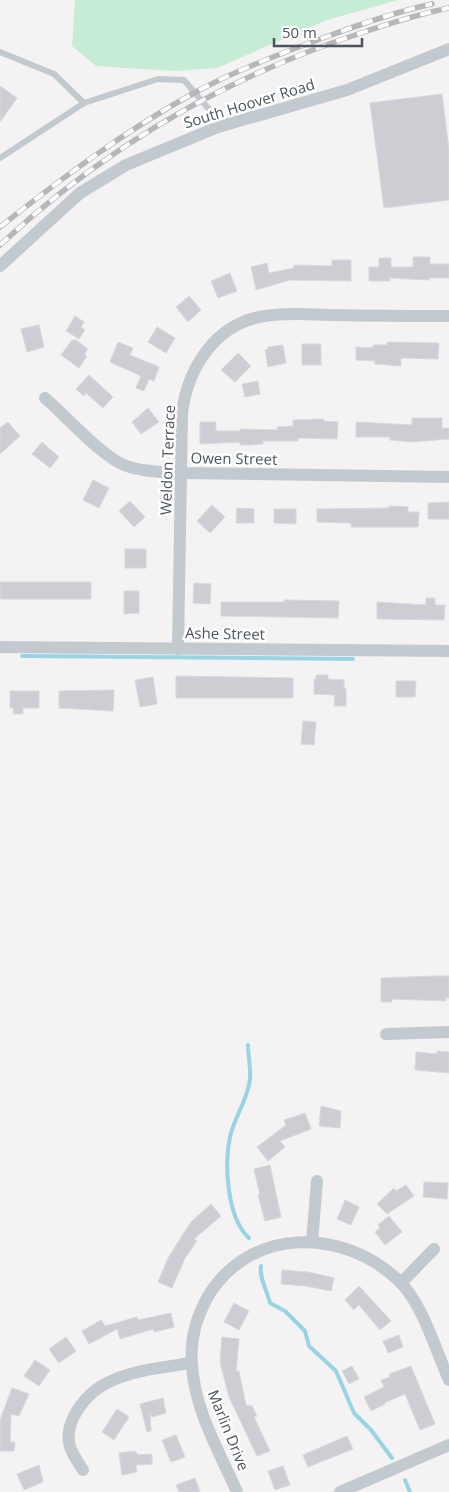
<svg xmlns="http://www.w3.org/2000/svg" width="449" height="1492" viewBox="0 0 449 1492" font-family="'Open Sans',sans-serif">
<style>
.green{fill:#c7ecd5}
.lines{fill:none;stroke-linecap:round;stroke-linejoin:round}
.stream{stroke:#99d4e4;stroke-width:4}
.building{fill:#cdced4;stroke:#d7d9dd}
.lane{stroke:#c2c9cf;stroke-width:6}
.street{stroke:#c2c9cf;stroke-width:12}
.rail-casing{stroke:#b5b7bb;stroke-width:5.5}
.rail{stroke:#fff;stroke-width:4;stroke-dasharray:11;stroke-linecap:butt}
.labels{text-anchor:middle;dominant-baseline:central;stroke-width:5;stroke-linejoin:round;paint-order:stroke}
.street-label{font-size:15px;fill:#4c555e;stroke:#fff}
</style>
<rect width="100%" height="100%" fill="#f4f2f2"/>
<!-- green -->
<path class="green" d="M75,0H398L327,20L217,68L173,71L96,66L72,46Z"/>
<g class="lines">
<!-- stream -->
<g class="stream">
<path d="M22,656L353,659"/>
<path d="M248,1045C248,1056 251,1068 250,1079C248,1100 234,1117 230,1137C224,1165 227,1218 249,1238"/>
<path d="M261,1266C259,1278 267,1290 270,1303L285,1311L305,1331L309,1346L336,1371L354,1413L371,1430L392,1458"/>
<path d="M405,1480L410,1492"/>
</g>
</g>
<!-- building -->
<g class="building">
<path d="M0,86L17,98L0,122Z"/>
<path d="M442,94L449,150V200L384,208L370,103Z"/>
<path d="M413,257H430V264H449V278H430L429,280L390,278V281H369V267H379V258H391V267H413Z"/>
<path d="M332,260H351V281L290,280L256,290L251,267L267,263L269,273L294,268V265L332,266Z"/>
<path d="M230,273L237,291L218,298L211,281Z"/>
<path d="M189,296L201,310L188,322L176,307Z"/>
<path d="M75,316L84,322L81,327L85,330L79,339L66,331Z"/>
<path d="M39,325L44,347L27,352L21,329Z"/>
<path d="M157,327L175,338L166,353L148,342Z"/>
<path d="M72,340H76L88,349L84,354L87,356L79,368L61,355Z"/>
<path d="M118,342L133,348L130,355L159,367L154,381L149,379L144,391L136,388L141,376L110,362Z"/>
<path d="M387,342L439,343L438,359L401,358V366L375,364V361L356,360V347L373,348V345H387Z"/>
<rect x="302" y="344" width="19" height="21"/>
<path d="M283,345L286,363L268,367L265,350L268,349V347Z"/>
<path d="M238,353L251,366L235,382L221,370Z"/>
<path d="M89,375L113,397L103,408L86,393L84,396L76,389Z"/>
<path d="M258,381L260,394L245,397L242,384Z"/>
<path d="M148,408L159,422L141,434L132,422Z"/>
<path d="M412,418H442V428H449V439L411,442L390,440V437H356V422L412,425Z"/>
<path d="M324,419V421L338,422L337,439L298,438V441H263V444L250,445H240V442L200,444V422H216V431H240V429L277,430V427L293,426V420Z"/>
<path d="M8,422L20,436L0,454V428Z"/>
<path d="M42,442L59,457L50,468L32,454Z"/>
<path d="M93,480L109,488L99,508L83,500Z"/>
<path d="M130,501L145,517L134,527L119,511Z"/>
<path d="M449,502V519H428V503Z"/>
<path d="M212,505L225,517L210,533L197,521Z"/>
<path d="M389,506L408,507V512H419L418,527H351V523L317,522V509L389,508Z"/>
<path d="M237,508L254,509V523H236Z"/>
<path d="M274,509H296V524L274,523Z"/>
<rect x="125" y="549" width="21" height="19"/>
<rect x="0" y="582" width="91" height="17"/>
<path d="M194,583L211,584L210,604L193,603Z"/>
<path d="M124,591H139V613L124,614Z"/>
<path d="M426,598H435V605H445L444,620L377,619V602L426,605Z"/>
<path d="M284,600L339,601L338,618L221,616V602H284Z"/>
<path d="M316,675H328V679L344,680V688L346,689V706H334L335,695L314,694V679H316Z"/>
<path d="M176,676L293,678V698H176Z"/>
<path d="M153,677L157,704L140,707L135,680Z"/>
<path d="M396,681H416L415,697H396Z"/>
<path d="M114,690L113,711L59,708V691Z"/>
<path d="M10,691H39V708H23V714H13L14,708H10Z"/>
<path d="M303,721L316,722L314,745L301,744Z"/>
<path d="M434,976H449V998H446V1001L392,999V1002H381V978Z"/>
<path d="M437,1051L449,1052V1073L415,1070L416,1052L437,1054Z"/>
<path d="M321,1106L341,1111L340,1128L319,1126Z"/>
<path d="M305,1113L311,1129L280,1141L285,1147L268,1161L257,1147L286,1125L284,1120Z"/>
<path d="M270,1165L281,1217L265,1221L258,1195H260L254,1169Z"/>
<path d="M424,1182L448,1183L447,1199L423,1197Z"/>
<path d="M406,1185L414,1196L387,1214L377,1204L394,1188L396,1191Z"/>
<path d="M345,1200L359,1207L351,1225L337,1219Z"/>
<path d="M211,1204L221,1216L194,1239L197,1241L185,1258L172,1288L158,1282L168,1258L191,1222Z"/>
<path d="M389,1216L402,1232L385,1245L375,1232L380,1228L378,1225Z"/>
<path d="M282,1270L308,1272L334,1278L331,1291L306,1286L281,1284Z"/>
<path d="M359,1286L391,1321L380,1330L359,1305L354,1310L345,1300Z"/>
<path d="M234,1303L249,1311L239,1330L224,1322Z"/>
<path d="M171,1313L174,1327L154,1332L153,1329L120,1339L117,1329L89,1344L82,1331L101,1320L105,1326L137,1317L138,1320Z"/>
<path d="M399,1335L403,1347L388,1353L383,1341Z"/>
<path d="M66,1337L76,1351L59,1363L49,1349Z"/>
<path d="M222,1337L239,1339L236,1372L239,1371L246,1405L252,1406L257,1416L254,1417L270,1451L257,1456L229,1397L220,1362Z"/>
<path d="M35,1360L50,1370L39,1386L24,1376Z"/>
<path d="M352,1366L359,1379L349,1384L342,1371Z"/>
<path d="M411,1366L435,1424L420,1430L405,1394L384,1403L385,1404L371,1411L364,1397L384,1387L381,1380L390,1377L389,1374Z"/>
<path d="M12,1388L29,1394L19,1416L11,1414L10,1442H15L14,1451H0V1420Z"/>
<path d="M163,1398L166,1413L152,1417L150,1413L151,1431L147,1432L140,1404Z"/>
<path d="M117,1409L129,1417L114,1440L102,1432Z"/>
<path d="M176,1435L185,1457L171,1462L162,1440Z"/>
<path d="M347,1436L353,1449L308,1467L303,1455Z"/>
<path d="M135,1451L138,1455L152,1454V1464L136,1465L137,1472L122,1475L119,1453Z"/>
<path d="M39,1465L43,1482L24,1490L17,1474Z"/>
<path d="M283,1466L290,1485L275,1490L268,1471Z"/>
<path d="M195,1478L200,1492H179L176,1485Z"/>
</g>
<g class="lines">
<!-- lane -->
<g class="lane">
<path d="M0,52L54,74L84,103"/>
<path d="M0,158L84,103L158,79L184,80L213,114L218,127"/>
</g>
<!-- street -->
<g class="street">
<path d="M0,266L80,193L126,165L218,127L347,90L449,49"/>
<path d="M45,398C66,416 100,455 124,465C142,472 162,472 181,473L449,477"/>
<path d="M0,647L449,651"/>
<path d="M178,649L182,413C188,367 216,323 265,316C289,312 314,315 338,315C375,316 412,316 449,316"/>
<path d="M386,1034L449,1032"/>
<path d="M312,1242L317,1181"/>
<path d="M401,1283L434,1249"/>
<path d="M83,1470C78,1462 71,1453 69,1443C65,1419 88,1391 109,1382C133,1370 165,1367 191,1363"/>
<path d="M237,1492C219,1451 194,1409 192,1364C190,1341 196,1318 207,1298C249,1226 344,1227 400,1282C423,1305 436,1351 449,1380"/>
<path d="M340,1492L449,1445"/>
</g>
<defs>
<g id="rail">
<path d="M0,227C62,178 125,131 194,93C234,71 280,54 323,38C358,25 395,12 432,4"/>
<path d="M0,245C103,149 224,78 358,34C388,24 418,14 449,8"/>
</g>
</defs>
<!-- rail casing -->
<use href="#rail" class="rail-casing"/>
<!-- rail -->
<use href="#rail" class="rail"/>
</g>
<g class="labels">
<!-- street labels -->
<g class="street-label">
<text transform="translate(249 103) rotate(-17)">South Hoover Road</text>
<text transform="translate(234 458) rotate(1)">Owen Street</text>
<text transform="translate(167 460) rotate(-88)">Weldon Terrace</text>
<text transform="translate(225 633) rotate(1)">Ashe Street</text>
<text transform="translate(229 1430) rotate(68)">Marlin Drive</text>
</g>
</g>
<!-- scale -->
<path d="M274 38v8h88v-8" fill="none" stroke="#4c555e" stroke-width="2.5"/>
<text x="282" y="38" font-size="15" fill="#4c555e" stroke="#ffffff" stroke-width="4" paint-order="stroke">50 m</text>
</svg>
